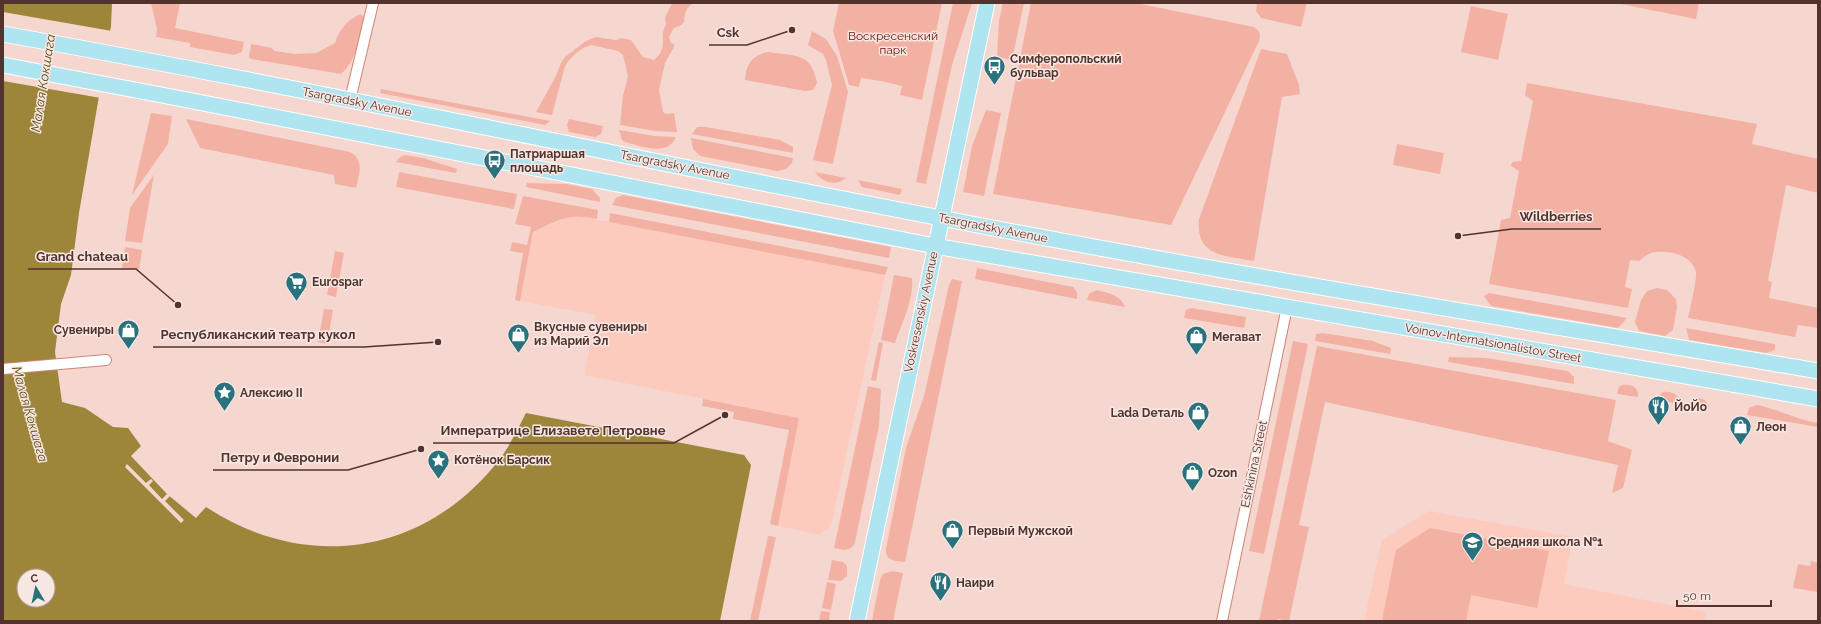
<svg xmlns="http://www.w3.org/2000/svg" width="1821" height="624" viewBox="0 0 1821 624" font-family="Raleway,sans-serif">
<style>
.built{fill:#fdcabe}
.green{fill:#f3b1a3}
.water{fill:#9d8639;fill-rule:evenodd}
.pier{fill:#f6d7d0}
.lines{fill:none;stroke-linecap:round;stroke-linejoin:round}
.street-casing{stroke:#cd8576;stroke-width:12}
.primary-casing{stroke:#fff;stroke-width:17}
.street{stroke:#fff;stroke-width:10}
.primary{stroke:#aee5f0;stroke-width:15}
.labels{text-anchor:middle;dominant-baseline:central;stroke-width:3;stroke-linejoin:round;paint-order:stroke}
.park-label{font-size:12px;fill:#6c0d00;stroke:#f8e8e4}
.poi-label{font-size:12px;font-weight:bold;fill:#52332d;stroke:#f8e8e4;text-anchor:start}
.street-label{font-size:12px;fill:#52332d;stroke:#f8e8e4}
.water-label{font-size:13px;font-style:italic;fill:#5a490d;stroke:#f8e8e4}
.leader{fill:none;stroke:#52332d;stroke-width:1.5}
.callout-dot{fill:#52332d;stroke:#f8e8e4;stroke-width:1.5}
.callout-label{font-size:13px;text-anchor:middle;font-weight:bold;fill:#52332d;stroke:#f8e8e4;stroke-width:3;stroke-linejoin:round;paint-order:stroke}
</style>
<rect width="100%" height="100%" fill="#f6d7d0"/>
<!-- built -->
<g class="built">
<path d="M567,217H584L885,275L832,521L829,528L820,534H816L778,526L799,418L584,375L596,315L520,301L533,232Z"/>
<path d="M1429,511L1573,537L1564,584L1706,612L1704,621H1364L1382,540Z"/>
</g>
<!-- green -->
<g class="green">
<path d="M151,3H180L175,28L244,42L242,52L234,55L190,47V43L156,37L157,29Z"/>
<path d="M672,3H693C691,5 687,8 686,11C682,21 689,23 674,28L669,37L671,43L675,45L665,63L659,90L663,112L666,114L674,113L677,132L655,131L620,125L623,96L628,76L623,55L618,51L591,45C580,48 571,57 565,66L552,115L536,112L556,76L561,63L565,57L586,41L596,37L616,40L622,38L631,40L643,57L654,60C670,47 658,36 666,25L665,18Z"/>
<path d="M839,3H942L922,100L900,95L902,86L881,81L861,78L859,87L849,85L833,31Z"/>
<path d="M953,3H972L952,65L926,184L916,182Z"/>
<path d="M1003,3H1024L1012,60L997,57L999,21Z"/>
<path d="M1031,3H1136L1254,27C1260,31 1261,34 1259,41L1171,225L993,194Z"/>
<path d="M1257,3H1307L1301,27L1261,18L1256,11Z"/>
<path d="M1616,3H1699L1696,19Z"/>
<path d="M1471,6L1508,14L1498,60L1461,52Z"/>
<path d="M360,14L366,18C359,38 357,60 341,74L251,59L249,57L251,44L272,48L274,51L295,54L316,53L335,43C339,29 348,20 360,14Z"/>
<path d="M812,31L826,39L837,56L848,92L833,164L813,160L832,85L826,60L823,54L808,45Z"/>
<path d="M1261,49L1287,54L1299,85L1300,94L1282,97L1254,261C1226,256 1195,257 1199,219Z"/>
<path d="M768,52C794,56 812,52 817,83L813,90L805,91L745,80C746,64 752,55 768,52Z"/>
<path d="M1527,83L1757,124L1752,144L1818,159V193L1786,185L1768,281L1772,282L1769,298L1818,308V328L1798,325L1795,337L1688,318C1690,309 1697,279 1696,272C1691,254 1667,249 1651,253C1647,254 1642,259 1639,261L1630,260L1625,287L1632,289L1628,308L1489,284L1501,220L1510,218L1519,171L1511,166L1512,162L1521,161L1533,101L1525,95Z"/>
<path d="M381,89L550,121L545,125L380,93Z"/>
<path d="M986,110L1001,113L984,196L963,192L972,146Z"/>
<path d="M151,113L172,116L168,144L132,195Z"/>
<path d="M186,119L350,152C365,160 359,175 356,188L335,184L334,175L200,148Z"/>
<path d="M569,119L603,126L601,134L595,137L569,132L567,125Z"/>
<path d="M697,127H706L780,140L793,147V153L692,134Z"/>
<path d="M619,130L655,136L676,137C668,157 641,146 625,142L622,140Z"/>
<path d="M691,138L793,158L792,163L786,169L777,171L700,156L693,149Z"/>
<path d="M1397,144L1444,153L1440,174L1393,165Z"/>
<path d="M405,155L423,158L457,169L456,173L396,162L399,158Z"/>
<path d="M166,158L154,175L142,243L125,241L130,208Z"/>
<path d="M399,172L517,194L514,209L396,187Z"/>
<path d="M815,172L846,178C836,187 821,182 815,172Z"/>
<path d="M858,180L902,189L900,195L862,187Z"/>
<path d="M527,183L566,184L592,189L600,198V202L526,187Z"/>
<path d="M623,195L891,247L889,258L612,205L616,198Z"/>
<path d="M523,196L598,210L597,219C567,213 559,220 533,232L520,301L515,300L523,253L510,251L512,242L527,245L531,227L515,224Z"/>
<path d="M610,213L888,267L885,275L609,222Z"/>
<path d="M125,247L142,250L139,270L122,268Z"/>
<path d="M335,251L344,253L336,297L327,295Z"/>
<path d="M977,268L1073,287L1077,292V299L975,279Z"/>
<path d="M894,275L912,278C914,300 902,323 895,343L881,340Z"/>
<path d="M952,279L962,281L905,562C896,561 885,561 886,549L906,448L924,396L949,285Z"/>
<path d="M1657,288L1667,290L1676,299L1677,307L1673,330L1665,336L1639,331L1635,322L1641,300L1647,291Z"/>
<path d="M1096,290C1108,293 1120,294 1125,307L1087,300L1089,294Z"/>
<path d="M1489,293L1627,318L1618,328L1491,306L1484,296Z"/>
<path d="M1191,308L1246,317L1244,328L1184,318L1186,310Z"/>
<path d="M324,309L333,310L327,344L318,342Z"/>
<path d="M1686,328L1775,344V350L1766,353L1689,340Z"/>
<path d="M1323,333L1373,341L1391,348L1390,354L1315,341L1316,334Z"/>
<path d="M1293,341L1308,344L1264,554L1249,551Z"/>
<path d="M879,342L883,343L876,381L871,380Z"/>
<path d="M1317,346L1616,400L1608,441L1632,450L1623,488L1612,493L1618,465L1325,402L1299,525L1309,527L1289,621L1278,619L1277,621H1259Z"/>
<path d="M1449,357L1486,358L1568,371L1574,377V384L1448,362Z"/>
<path d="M1622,385C1631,384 1639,387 1638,397L1617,394L1619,387Z"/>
<path d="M868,386L881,389L879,426L855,542C851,552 843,550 834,548Z"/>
<path d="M1663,392C1672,391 1679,394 1679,404L1658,400L1659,396Z"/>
<path d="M1699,398L1705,400L1709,406L1708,410L1690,406L1693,400Z"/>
<path d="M703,399L799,418L778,526L770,524L789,430L733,419L734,412L702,406Z"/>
<path d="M1757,405C1778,409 1795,419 1818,423V427L1747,415L1749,408Z"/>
<path d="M1430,528L1549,551L1537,608L1471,595L1466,621H1382L1396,550Z"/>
<path d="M768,536L776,537L758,621H750Z"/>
<path d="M832,560L843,562L847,566V576L841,581L828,580Z"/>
<path d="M1811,561L1818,563V592L1793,588L1798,564L1810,566Z"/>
<path d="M892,571L903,573L893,621H872L880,580L883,574Z"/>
<path d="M827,582L836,584L831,610L822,608Z"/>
<path d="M821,611L830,612L829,621H819Z"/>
</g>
<!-- water -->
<path class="water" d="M3,3H112L111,26L79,213L71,275L61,304L55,352L62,402L85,408L113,427L128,428L141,446L131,456L167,494L196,518L206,507C306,573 425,555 499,460C510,446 518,428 526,413L744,455L751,465L720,621H3ZM24,576H48V600H24Z"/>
<!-- pier -->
<g class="pier">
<path d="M3,12L112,31L101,98L3,81Z"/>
<path d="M127,464L146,483L151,479L153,481L149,485L162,499L167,494L170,496L165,501L184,520L181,523L125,467Z"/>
</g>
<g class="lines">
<defs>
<g id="street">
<path d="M350,100L373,3"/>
<path d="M3,369L106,360"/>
<path d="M1222,621L1287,307"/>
</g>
<g id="primary">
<path d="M3,34C317,90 628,158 941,218C1232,275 1525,321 1818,371"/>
<path d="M3,65L172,97L935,246L1818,399"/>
<path d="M857,621L987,3"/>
</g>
</defs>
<!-- street casing -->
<use href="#street" class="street-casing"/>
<!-- primary casing -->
<use href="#primary" class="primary-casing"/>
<!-- street -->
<use href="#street" class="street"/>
<!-- primary -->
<use href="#primary" class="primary"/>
</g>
<!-- icons -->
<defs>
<symbol id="bus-pin" viewBox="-11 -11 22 30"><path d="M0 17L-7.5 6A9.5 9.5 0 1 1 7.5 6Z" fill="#2a717e" stroke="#f8e8e4"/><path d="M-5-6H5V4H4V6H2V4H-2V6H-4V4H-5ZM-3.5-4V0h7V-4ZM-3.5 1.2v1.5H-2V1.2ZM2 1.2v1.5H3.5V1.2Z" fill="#fff"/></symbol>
<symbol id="supermarket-pin" viewBox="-11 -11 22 30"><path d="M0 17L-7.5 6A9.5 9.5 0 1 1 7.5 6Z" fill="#2a717e" stroke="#f8e8e4"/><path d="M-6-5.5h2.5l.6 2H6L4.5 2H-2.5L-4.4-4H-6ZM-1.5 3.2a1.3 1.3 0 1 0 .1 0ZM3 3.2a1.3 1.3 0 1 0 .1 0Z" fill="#fff"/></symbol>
<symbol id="shop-pin" viewBox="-11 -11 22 30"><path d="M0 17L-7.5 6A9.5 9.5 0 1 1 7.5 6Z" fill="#2a717e" stroke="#f8e8e4"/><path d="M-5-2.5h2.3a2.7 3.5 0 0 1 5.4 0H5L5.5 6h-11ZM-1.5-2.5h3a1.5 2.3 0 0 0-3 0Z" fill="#fff"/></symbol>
<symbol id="sight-pin" viewBox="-11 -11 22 30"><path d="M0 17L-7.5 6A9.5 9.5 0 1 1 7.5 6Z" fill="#2a717e" stroke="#f8e8e4"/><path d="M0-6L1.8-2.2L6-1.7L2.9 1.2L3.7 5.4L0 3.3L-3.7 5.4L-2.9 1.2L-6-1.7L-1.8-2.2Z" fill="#fff"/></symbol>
<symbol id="restaurant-pin" viewBox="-11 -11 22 30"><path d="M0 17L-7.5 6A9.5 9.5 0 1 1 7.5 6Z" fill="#2a717e" stroke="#f8e8e4"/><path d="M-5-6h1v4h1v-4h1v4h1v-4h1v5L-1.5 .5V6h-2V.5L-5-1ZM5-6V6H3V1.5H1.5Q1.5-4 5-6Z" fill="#fff"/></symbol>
<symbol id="school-pin" viewBox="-11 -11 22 30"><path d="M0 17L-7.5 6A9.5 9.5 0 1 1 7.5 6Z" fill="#2a717e" stroke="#f8e8e4"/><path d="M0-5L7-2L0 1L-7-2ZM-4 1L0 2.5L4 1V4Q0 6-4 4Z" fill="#fff"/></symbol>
</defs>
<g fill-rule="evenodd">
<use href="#bus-pin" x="982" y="54" width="25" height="34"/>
<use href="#bus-pin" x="482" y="148" width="25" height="34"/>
<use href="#supermarket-pin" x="284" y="270" width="25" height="34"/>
<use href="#shop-pin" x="116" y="318" width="25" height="34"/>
<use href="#shop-pin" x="506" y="322" width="25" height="34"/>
<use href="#shop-pin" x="1184" y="324" width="25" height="34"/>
<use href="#sight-pin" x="212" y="380" width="25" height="34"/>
<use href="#restaurant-pin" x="1646" y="394" width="25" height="34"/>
<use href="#shop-pin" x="1186" y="400" width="25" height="34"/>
<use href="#shop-pin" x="1728" y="414" width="25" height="34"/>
<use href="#sight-pin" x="426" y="448" width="25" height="34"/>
<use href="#shop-pin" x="1180" y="460" width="25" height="34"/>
<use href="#shop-pin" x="940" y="518" width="25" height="34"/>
<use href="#school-pin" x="1460" y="530" width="25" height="34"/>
<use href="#restaurant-pin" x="928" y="570" width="25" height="34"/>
</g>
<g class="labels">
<!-- park labels -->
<g class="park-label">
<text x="893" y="36">Воскресенский<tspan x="893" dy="14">парк</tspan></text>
</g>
<!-- poi labels -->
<g class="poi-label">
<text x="1010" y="59">Симферопольский<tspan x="1010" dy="14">бульвар</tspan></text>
<text x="510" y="154">Патриаршая<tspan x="510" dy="14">площадь</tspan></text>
<text x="312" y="282">Eurospar</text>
<text x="534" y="327">Вкусные сувениры<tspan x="534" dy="14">из Марий Эл</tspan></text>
<text x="114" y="330" text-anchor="end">Сувениры</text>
<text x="1212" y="337">Мегават</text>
<text x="240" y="393">Алексию II</text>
<text x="1674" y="407">ЙоЙо</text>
<text x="1184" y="413" text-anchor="end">Lada Dеталь</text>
<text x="1756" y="427">Леон</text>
<text x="454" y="460">Котёнок Барсик</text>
<text x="1208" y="473">Ozon</text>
<text x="968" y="531">Первый Мужской</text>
<text x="1488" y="542">Средняя школа №1</text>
<text x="956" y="583">Наири</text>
</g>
<!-- street labels -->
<g class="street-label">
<text transform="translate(357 102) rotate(11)">Tsargradsky Avenue</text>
<text transform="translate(675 165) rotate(11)">Tsargradsky Avenue</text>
<text transform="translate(993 228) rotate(11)">Tsargradsky Avenue</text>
<text transform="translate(921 312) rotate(-78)">Voskresenskiy Avenue</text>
<text transform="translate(1493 343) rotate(10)">Voinov-Internatsionalistov Street</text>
<text transform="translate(1254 464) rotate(-78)">Eshkinina Street</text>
</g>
<!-- water labels -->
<g class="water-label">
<text transform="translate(43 83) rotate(-81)">Малая Кокшага</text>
<text transform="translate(30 414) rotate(74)">Малая Кокшага</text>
</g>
</g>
<!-- callouts -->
<path class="leader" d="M792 30L747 45H709M1458 236L1512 229H1601M178 305L136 269H28M438 342L364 347H153M725 415L674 443H433M421 449L348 470H213"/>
<g class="callout-dot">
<circle cx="792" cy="30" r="4"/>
<circle cx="1458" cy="236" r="4"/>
<circle cx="178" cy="305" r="4"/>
<circle cx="438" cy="342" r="4"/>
<circle cx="725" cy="415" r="4"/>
<circle cx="421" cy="449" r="4"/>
</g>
<g class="callout-label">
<text x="728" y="37">Csk</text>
<text x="1556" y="221">Wildberries</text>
<text x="82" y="261">Grand chateau</text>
<text x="258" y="339">Республиканский театр кукол</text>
<text x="553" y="435">Императрице Елизавете Петровне</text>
<text x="280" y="462">Петру и Февронии</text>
</g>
<!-- border -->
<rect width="1821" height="624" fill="none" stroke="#52332d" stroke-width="8"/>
<!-- north arrow -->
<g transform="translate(36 588) rotate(351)"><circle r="19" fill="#f8e8e4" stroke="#b6a09b"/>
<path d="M0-3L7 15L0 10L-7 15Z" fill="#2a717e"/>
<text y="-6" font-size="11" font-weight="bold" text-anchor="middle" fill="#52332d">С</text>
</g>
<!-- scale -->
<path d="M1677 600v6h94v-6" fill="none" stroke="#52332d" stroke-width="2"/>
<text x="1683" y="600" font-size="12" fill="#52332d" stroke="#f8e8e4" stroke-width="3" paint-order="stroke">50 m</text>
</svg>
